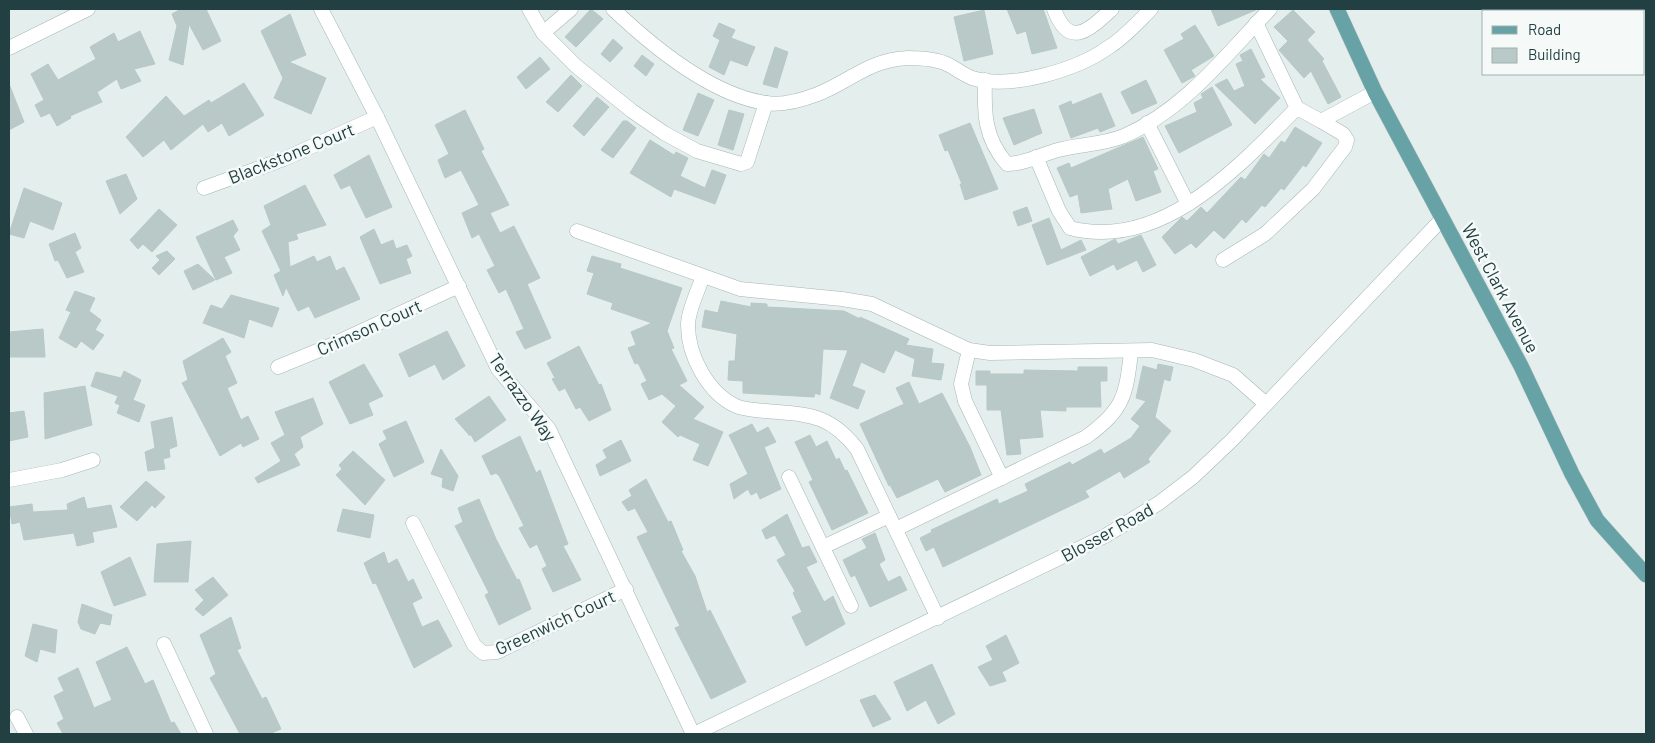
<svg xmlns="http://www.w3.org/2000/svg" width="1655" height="743" viewBox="0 0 1655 743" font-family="Barlow,sans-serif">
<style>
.building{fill:#b9c9c7;stroke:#b6c9c7}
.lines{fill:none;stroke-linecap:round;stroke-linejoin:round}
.minor-casing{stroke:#a6b6b6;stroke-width:15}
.major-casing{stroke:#c1caca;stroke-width:16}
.minor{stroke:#fff;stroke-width:14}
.major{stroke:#67a3a6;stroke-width:15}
.labels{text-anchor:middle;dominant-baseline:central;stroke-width:5;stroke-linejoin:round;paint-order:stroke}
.street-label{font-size:18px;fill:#224041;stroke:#f5faf9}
</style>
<rect width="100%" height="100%" fill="#e4eeed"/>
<!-- building -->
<g class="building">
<path d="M181,9H206L221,41L203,50L189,24L183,65L169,60L177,26L172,14Z"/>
<path d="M591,9L603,19L576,47L565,37Z"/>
<path d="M1007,9H1043L1057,48L1032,54L1026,31L1017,34Z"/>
<path d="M1211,9H1258L1218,26Z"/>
<path d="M984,10L993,54L964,61L954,17Z"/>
<path d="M1293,10L1315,32L1307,40L1324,59L1322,61L1341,97L1328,104L1311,71L1304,78L1279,50L1288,41L1274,27Z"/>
<path d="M290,14L306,55L289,62L326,78L311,114L274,98L283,78L261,31Z"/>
<path d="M719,23L735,30L731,38L755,47L747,66L730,60L724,75L709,67L720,40L713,36Z"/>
<path d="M1195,25L1214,56L1191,70L1195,76L1182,83L1164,50L1184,39L1181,34Z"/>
<path d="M140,31L155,64L134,69L141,81L121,89L117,79L97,92L102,102L70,116L71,118L57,126L50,113L41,117L35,105L44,100L31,74L48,64L58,80L96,59L90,47L114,33L118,42Z"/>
<path d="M613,39L623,48L610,62L601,54Z"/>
<path d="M775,47L788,52L777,88L763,84Z"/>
<path d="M1251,49L1265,77L1260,79L1280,98L1255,124L1215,85L1227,79L1234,91L1245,86L1236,64L1243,61L1240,55Z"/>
<path d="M642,55L654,64L646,76L634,66Z"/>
<path d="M540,57L550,69L526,89L517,77Z"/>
<path d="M571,75L582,86L558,112L546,102Z"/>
<path d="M1146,80L1157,103L1132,114L1121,92Z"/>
<path d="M244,83L264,115L229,136L222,123L208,132L203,124L171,150L164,140L143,157L126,137L166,96L184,116L209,100L211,103Z"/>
<path d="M9,84L24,122L9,130Z"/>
<path d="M1212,87L1232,125L1179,153L1165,126L1197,112L1194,103L1203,98L1201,94Z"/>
<path d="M698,93L714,100L698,136L683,130Z"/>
<path d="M1101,93L1115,126L1100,132L1098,128L1071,138L1059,106L1071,101L1072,105Z"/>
<path d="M597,97L609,107L584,136L573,126Z"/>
<path d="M1034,109L1042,133L1014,145L1003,118Z"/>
<path d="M465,110L484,149L481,151L509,205L490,213L500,233L514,226L540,278L527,284L551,338L525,349L516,332L524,329L506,289L499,293L487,270L495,266L479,234L472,238L462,213L479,205L461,170L445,178L438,160L449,154L435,125Z"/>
<path d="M729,110L744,114L733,150L718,145Z"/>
<path d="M623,121H627L636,128L613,158L601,150Z"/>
<path d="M970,123L998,189L965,200L960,184H962L948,150L945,151L939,135Z"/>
<path d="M1295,127L1322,143L1306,167L1303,165L1284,190L1281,188L1265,207L1262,205L1246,223L1242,219L1224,239L1214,230L1196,248L1191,243L1175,254L1162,237L1182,217L1187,221L1201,207L1207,213L1241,177L1245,180L1264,154L1269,158L1281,141L1285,143Z"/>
<path d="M1143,137L1158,169L1153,171L1161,192L1136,201L1128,179L1108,189L1112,209L1081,213L1078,194L1070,197L1057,168L1069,163L1071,168Z"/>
<path d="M650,140L674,155L676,152L688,158L680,176L705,188L712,170L726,175L715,204L674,189L671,197L630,173Z"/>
<path d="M369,155L392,207L366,218L350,185L341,189L334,175Z"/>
<path d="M126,174L137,199L120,214L106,181Z"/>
<path d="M305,185L326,225L296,234L298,239L288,242L290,267L314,256L317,262L330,256L336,271L344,267L360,299L315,318L309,306L298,311L286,287L283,296L274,275L281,271L262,231L271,225L264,206Z"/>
<path d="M24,188L62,203L53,230L30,221L24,238L9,234Z"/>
<path d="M1027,207L1032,221L1018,226L1013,212Z"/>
<path d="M159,209L177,225L152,252L143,244L138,249L130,240Z"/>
<path d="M1049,218L1061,250L1081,240L1086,250L1047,265L1032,225Z"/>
<path d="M233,220L238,230L233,236L240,250L224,257L232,273L216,280L196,237Z"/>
<path d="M374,229L381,245L393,240L396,249L407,245L412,256L406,259L411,273L380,284L360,237Z"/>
<path d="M75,233L81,248L75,252L84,272L67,278L58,260L55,261L49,244Z"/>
<path d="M1141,235L1156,265L1143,272L1137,260L1117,270L1114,264L1090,276L1081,257L1115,239L1118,244Z"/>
<path d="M167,251L175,259L159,275L152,268L160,260L156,256Z"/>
<path d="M592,256L621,264L620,268L682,288L667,331L674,348L671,349L687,381L679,385L704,407L693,419L723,432L708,466L693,460L700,444L680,435L678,437L662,422L676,406L662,394L649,400L641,384L647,381L638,363L635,364L628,348L636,345L631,332L652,323L611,309L613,303L587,294L594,273L587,271Z"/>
<path d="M198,264L215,280L193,290L184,271Z"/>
<path d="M75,291L95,298L89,311L101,320L95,330L104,335L93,350L81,341L76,348L59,338L71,312L66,310Z"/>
<path d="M231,295L279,308L272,327L249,319L244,338L203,323L211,305L222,309Z"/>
<path d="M721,301L751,307V303L767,304V307L844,311L860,319V317L909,339L906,345L933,349L931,363L944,364L941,380L912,376L915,359L895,350L884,373L861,362L852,386L865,391L858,409L830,398L848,350L823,349L820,395L815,393L814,397L743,393V381L728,380L729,361H735L737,334L702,327L705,310L718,313Z"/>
<path d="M43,329L45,357H9V332Z"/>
<path d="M447,331L465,366L443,380L435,364L409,377L399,354Z"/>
<path d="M223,338L231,352L225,356L237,383L227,388L241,420L248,416L259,439L243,447L241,443L220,456L182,383L188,380L183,361Z"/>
<path d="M579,346L599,385L601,384L611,410L589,421L580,407L576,409L565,388L559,391L552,379L555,378L547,363Z"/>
<path d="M364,364L383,396L368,403L373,415L350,424L329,382Z"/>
<path d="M1158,364L1173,367L1170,381L1164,379L1155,417L1171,431L1148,459L1150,462L1124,478L1120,471L1085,491L1089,497L943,567L934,547L926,551L920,538L932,532L931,530L997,499L999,504L1028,491L1025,484L1070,462L1072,465L1101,449L1104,454L1131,438L1140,426L1131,419L1146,401L1136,398L1143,366L1157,370Z"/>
<path d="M1078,367H1107V381H1100L1101,407H1066V411L1040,410L1043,437L1019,439L1021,454L1007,455L1001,410H987V385H976V371H990V374H1024V370L1078,371Z"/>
<path d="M124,371L141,380L133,400L145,405L139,422L117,413L120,405L115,403L118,396L91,386L96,372L121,378Z"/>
<path d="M909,382L919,404L942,393L970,447L981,475L945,492L938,479L897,498L890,485L889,486L860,424L904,404L896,388Z"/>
<path d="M85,386L92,425L45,439L44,393Z"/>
<path d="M489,396L506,420L475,442L470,433V436L455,419Z"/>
<path d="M313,398L323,424L300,437L303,447L294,454L300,465L258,483L255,478L281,461L271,443L285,435L275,412Z"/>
<path d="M24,411L28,437L9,441V413Z"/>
<path d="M172,417L177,446L169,449L170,457L163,459L165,469L148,471L145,452L155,448L151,422Z"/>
<path d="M406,421L424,462L394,477L379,444L387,439L383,431Z"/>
<path d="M752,424L757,433L768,427L776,442L764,447L781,489L760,499L757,492L751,495L748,489L734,499L730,484L748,474L729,435Z"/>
<path d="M810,435L816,447L827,441L836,460L839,458L845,471L847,470L868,513L832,530L809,482L813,480L795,442Z"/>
<path d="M520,436L536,473L540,470L568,544L563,546L581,580L553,592L542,569L547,566L537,544L530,548L519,528L524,526L500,477L496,473L491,475L482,456Z"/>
<path d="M621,440L631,461L600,476L596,465L607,458L603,450Z"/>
<path d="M441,449L458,476L453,491L442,487L443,478L431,474Z"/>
<path d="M353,451L385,480L365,505L336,475L342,469L339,465Z"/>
<path d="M646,479L668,522L671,521L683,550L681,551L695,576L707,612L710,610L746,682L711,699L675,628L680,626L637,537L648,532L635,508L628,511L622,502L632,496L629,490Z"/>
<path d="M146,481L165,497L155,508L152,505L137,521L120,507Z"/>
<path d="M84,497L87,509L111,505L117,527L92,532L94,542L77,546L74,533L24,540L20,522L12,524L9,507L32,504L33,512L68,510L67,504Z"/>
<path d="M479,499L496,539L517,580L519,579L531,609L499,625L485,595L489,593L455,526L463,522L458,508Z"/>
<path d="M343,509L374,515L370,538L337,531Z"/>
<path d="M787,514L802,548L809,546L817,562L806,567L824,602L833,596L845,624L806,646L792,617L802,612L793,593L795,591L777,560L786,555L775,535L766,539L762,530Z"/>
<path d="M875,533L885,560L879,564L888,582L900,576L907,590L870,607L855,575L851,577L843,560L867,548L862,539Z"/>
<path d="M191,541L188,582H154L157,544Z"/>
<path d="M384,552L388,564L397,559L408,582L413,579L422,598L412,603L422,627L438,620L452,646L414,668L376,583L373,584L364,563Z"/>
<path d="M130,557L146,595L114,606L101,572Z"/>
<path d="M213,577L228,595L203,616L195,609L204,600L195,590Z"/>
<path d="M82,604L112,615L110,625L100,623L95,634L81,629L78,622Z"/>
<path d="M231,617L241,648L237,650L262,699L266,697L281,729L269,734H240L210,678L216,674L200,635Z"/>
<path d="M33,624L57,630L55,653L40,649L37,662L25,656Z"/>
<path d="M1006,635L1019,663L1002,672L1006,681L990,686L978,667L993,660L986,646Z"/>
<path d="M127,647L145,684L153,680L171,723L174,722L181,734H63L57,723L64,719L54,696L64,691L58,678L78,668L94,708L112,700L96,662Z"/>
<path d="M932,664L955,714L938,724L926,700L907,711L894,682Z"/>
<path d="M875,695L891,719L873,727L860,700Z"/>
</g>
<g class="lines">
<defs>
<g id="minor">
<path d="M321,9L377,117L498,369L549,429L693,734"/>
<path d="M529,9L543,33L576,66L632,111L664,133L697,151L741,164L747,162L766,103"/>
<path d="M613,9C652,46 712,95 766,103C783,106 802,100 818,94C852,80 869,60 908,58C921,58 937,59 949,65C956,69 964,75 972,78C1010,90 1077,70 1109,47C1125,37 1138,22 1151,9"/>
<path d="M1054,9C1069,50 1089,30 1112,9"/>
<path d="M1256,23L1297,108L1321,121"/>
<path d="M543,33L571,9"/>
<path d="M9,48L88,9"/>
<path d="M985,80C984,112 984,138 1007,164C1025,164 1040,155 1058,150C1080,144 1102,145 1124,136C1184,110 1226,55 1270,9"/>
<path d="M1147,123L1188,204"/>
<path d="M1036,157L1059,211L1070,228C1162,252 1239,166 1297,108"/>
<path d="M204,188L284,159L377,117"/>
<path d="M577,231L740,289L842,299L872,304L969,350L990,353L1152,350L1194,360L1233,375L1266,404"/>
<path d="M1223,260L1265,234L1313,189L1345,147L1347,140L1343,134L1321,121L1375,92"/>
<path d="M702,278C698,292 688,310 688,325C688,356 708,393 736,406C745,410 757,410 766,411C808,415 829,413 857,449L938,618"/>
<path d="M969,350L961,384L965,401L1002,478"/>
<path d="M278,367L327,347L459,286"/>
<path d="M789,477L851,606"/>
<path d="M9,480L62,470L93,460"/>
<path d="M413,523L474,645L483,653L497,652L626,589"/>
<path d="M896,529L1086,437C1123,410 1126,397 1131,352"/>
<path d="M823,547L889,516"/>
<path d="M164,644L206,734"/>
<path d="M17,717L26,734"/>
<path d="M694,734L1105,536L1159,503L1193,477L1232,440L1442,219"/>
</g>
<path id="major" d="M1337,9L1375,92L1521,366L1572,474L1597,520L1646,575"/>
</defs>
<!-- minor casing -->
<use href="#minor" class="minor-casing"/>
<!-- major casing -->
<use href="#major" class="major-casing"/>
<!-- minor -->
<use href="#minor" class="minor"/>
<!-- major -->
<use href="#major" class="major"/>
</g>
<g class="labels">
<!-- street labels -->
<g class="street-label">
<text transform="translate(291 153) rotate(-22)">Blackstone Court</text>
<text transform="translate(1501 288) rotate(62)">West Clark Avenue</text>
<text transform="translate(369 327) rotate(-24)">Crimson Court</text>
<text transform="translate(523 397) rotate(55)">Terrazzo Way</text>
<text transform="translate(1107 532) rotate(-29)">Blosser Road</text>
<text transform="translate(555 622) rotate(-25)">Greenwich Court</text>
</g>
</g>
<!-- border -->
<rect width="1655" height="743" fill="none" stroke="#224041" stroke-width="20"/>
<!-- legend -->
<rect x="1482" y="10" width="162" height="65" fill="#f5faf9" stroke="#a1b0af"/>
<rect x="1492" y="26" width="25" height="8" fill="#67a3a6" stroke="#a1b0af"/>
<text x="1528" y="35" font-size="15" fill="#224041">Road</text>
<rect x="1492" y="48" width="25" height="15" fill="#b9c9c7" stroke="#a1b0af"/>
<text x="1528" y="60" font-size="15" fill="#224041">Building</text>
</svg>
